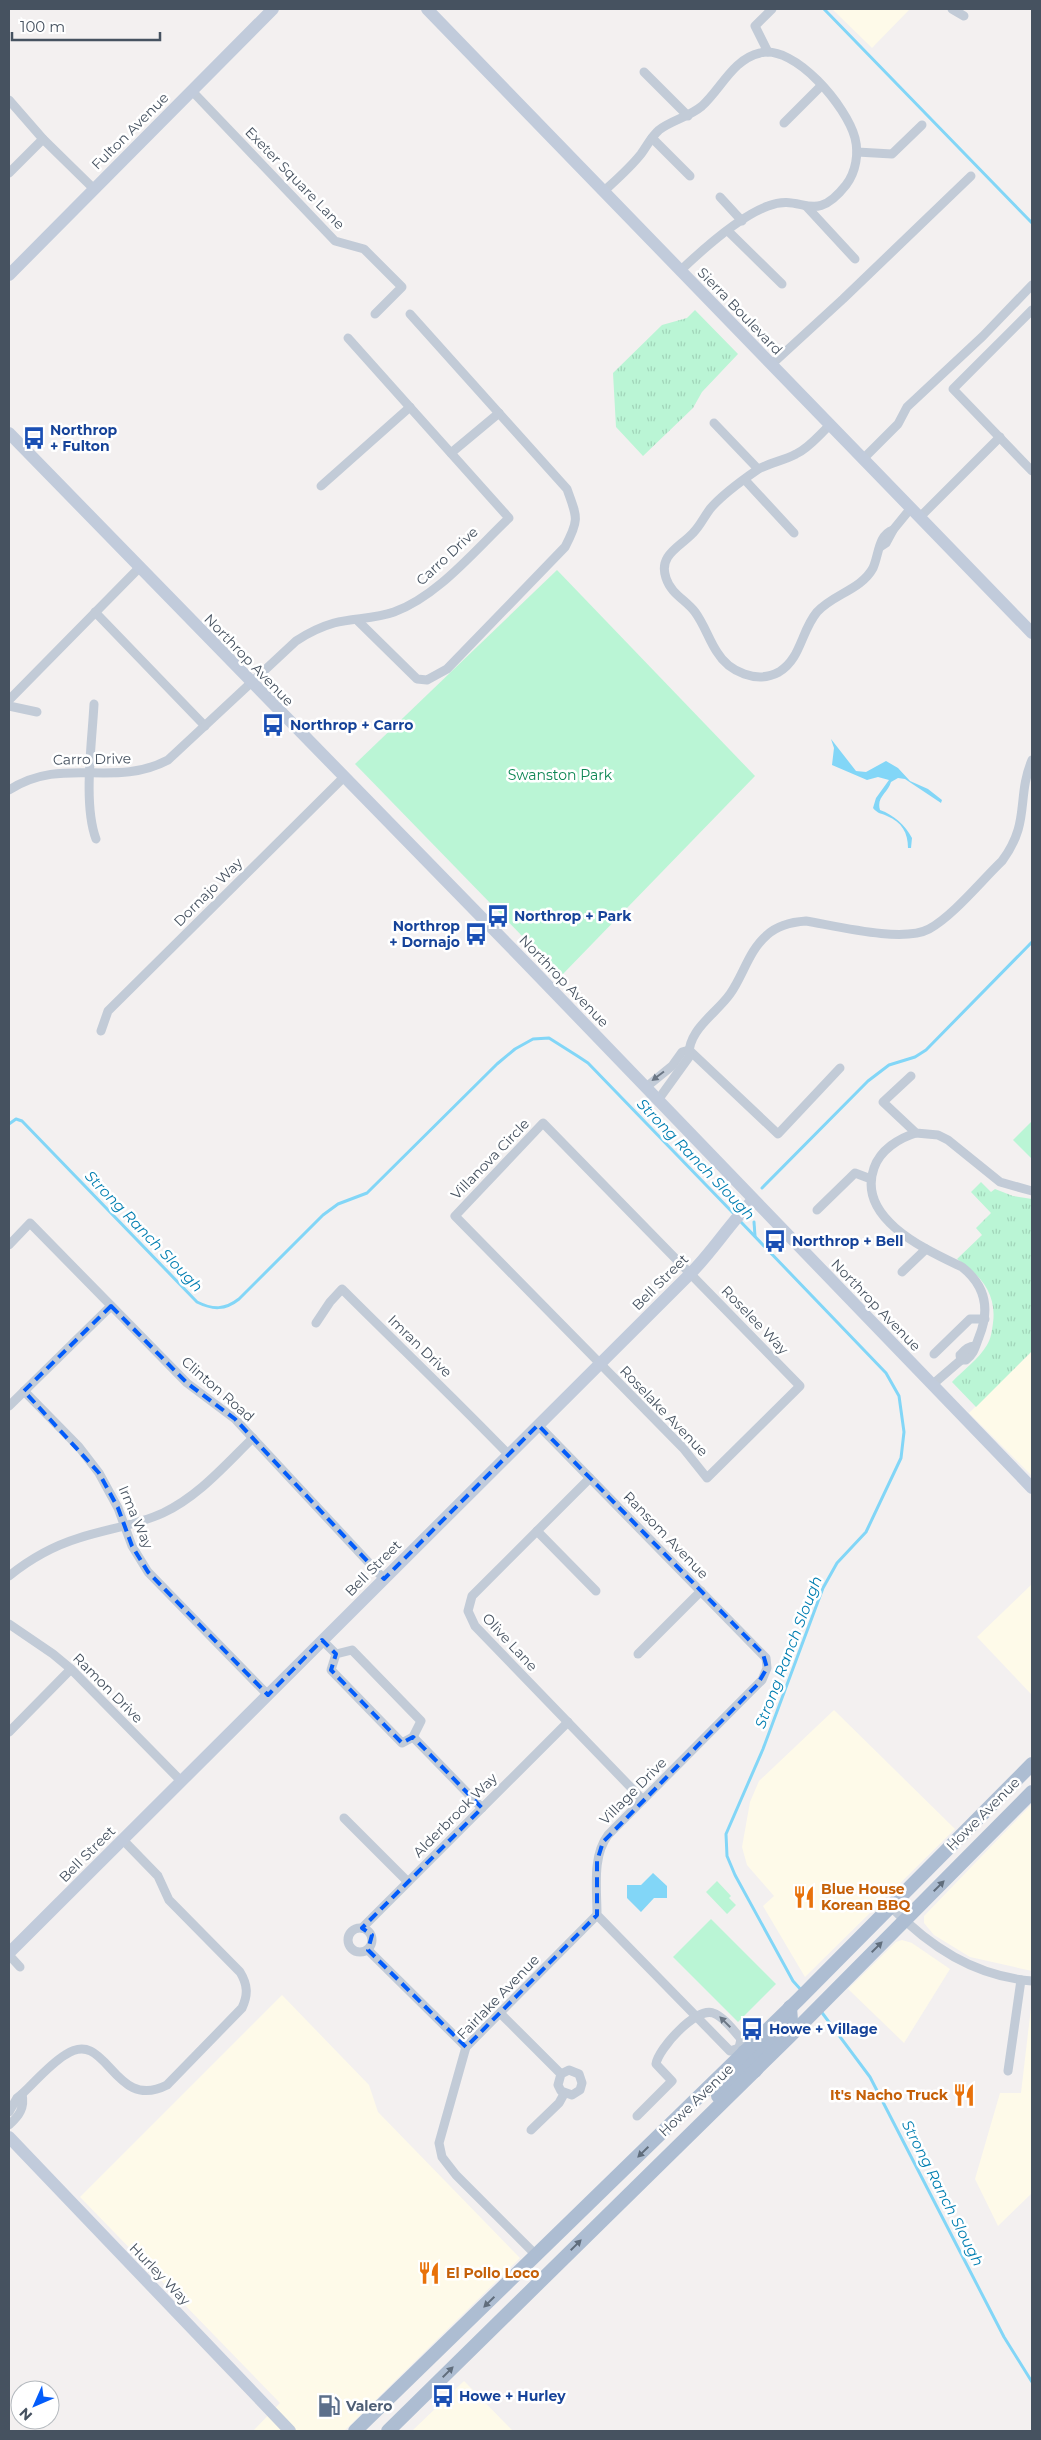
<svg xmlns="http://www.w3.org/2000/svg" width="1041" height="2440" viewBox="0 0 1041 2440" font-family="Montserrat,sans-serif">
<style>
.commercial{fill:#fefae9}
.grass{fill:url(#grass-tufts)}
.park{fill:#baf5d5}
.water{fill:#82d6f7}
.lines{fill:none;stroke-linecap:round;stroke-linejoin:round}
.stream{stroke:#82d6f7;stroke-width:3}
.street{stroke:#c2cbd7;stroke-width:9}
.secondary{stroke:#c1cbdb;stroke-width:12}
.primary{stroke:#adbdd2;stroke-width:14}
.oneway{fill:#6b7684}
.oneway2{fill:#606d7c}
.marked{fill:none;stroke:#035cfa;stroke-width:4;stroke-dasharray:10 6;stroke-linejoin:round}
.labels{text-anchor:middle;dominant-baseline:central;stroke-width:5;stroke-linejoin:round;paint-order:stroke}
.street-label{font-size:14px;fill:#465260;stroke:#fff}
.transit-label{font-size:14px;font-weight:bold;fill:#164399;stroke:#fff;text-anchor:start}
.park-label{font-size:14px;fill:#0c8653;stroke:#fff}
.food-label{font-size:14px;font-weight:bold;fill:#c56008;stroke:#fff;text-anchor:start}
.service-label{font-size:14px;font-weight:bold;fill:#4e5e75;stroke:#fff;text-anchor:start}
.water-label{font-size:15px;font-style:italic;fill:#017eb1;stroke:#fff}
</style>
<defs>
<pattern id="grass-tufts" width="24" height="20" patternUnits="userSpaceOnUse" patternTransform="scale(1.25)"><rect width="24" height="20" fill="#baf5d5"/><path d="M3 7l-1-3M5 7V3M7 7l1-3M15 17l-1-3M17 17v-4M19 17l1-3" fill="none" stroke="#a1d4b9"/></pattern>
</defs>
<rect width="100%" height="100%" fill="#f3f0f0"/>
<!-- commercial -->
<g class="commercial">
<path d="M832,9H910L872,48Z"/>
<path d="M1032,1351V1476L969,1413Z"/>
<path d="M1032,1584V1695L977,1637Z"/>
<path d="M834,1710L955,1829L805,1977L763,1906L774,1896L747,1865L742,1847L750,1802L759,1781Z"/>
<path d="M1032,1804V1971L970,1957L934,1935L924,1923V1916Z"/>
<path d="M902,1940L912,1943L950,1969L904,2043L848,1989L896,1942Z"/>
<path d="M282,1995L369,2085L378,2112L520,2258L344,2431H253L280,2403L80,2197Z"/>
<path d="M1032,1999V2193L998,2226L975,2179L1000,2093H1021Z"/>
<path d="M464,2381L513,2431H412Z"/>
</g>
<!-- grass -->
<g class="grass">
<path d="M695,310L738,354L702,392L693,408L643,456L616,427L613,373L662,325L687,318Z"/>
<path d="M981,1182L991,1192L995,1189L1013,1196L1032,1199V1351L976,1407L952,1382C963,1370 979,1359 987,1345C991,1339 992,1330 993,1323C997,1293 980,1275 957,1259L982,1235L976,1228L991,1213L971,1192Z"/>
</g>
<!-- park -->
<g class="park">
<path d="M557,570L755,776L561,976L355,764Z"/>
<path d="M1032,1121V1159L1013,1140Z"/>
<path d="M717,1881L731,1896L729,1898L736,1905L727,1914L706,1892Z"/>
<path d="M711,1919L776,1984L738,2022L673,1957Z"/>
</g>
<!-- water -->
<g class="water">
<path d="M831,739L856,771L866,772L886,761L898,768L910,781L928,789L942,800L941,803L905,779L898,778L891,782C888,793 876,797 880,810C894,815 905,825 912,838L911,848H908C908,833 902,822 887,816C881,813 878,814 873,808L876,798L889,780L878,777L867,780L832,765L834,748Z"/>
<path d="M653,1873L667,1886V1898H654L641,1912L627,1898V1885H641Z"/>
</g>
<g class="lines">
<!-- stream -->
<g class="stream">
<path d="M824,9L1032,223"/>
<path d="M9,1124L16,1119L22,1121L197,1302C213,1310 225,1310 239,1299L323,1215L338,1204L367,1193L497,1064L515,1049L533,1039L549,1038L579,1057L588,1063L736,1216"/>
<path d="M762,1188L868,1081L889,1065L915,1057L926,1050L1032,942"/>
<path d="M740,1221L886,1373L899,1396L904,1432L901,1458L866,1532L837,1563L823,1588L763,1749L726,1834L727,1856L735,1875L793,1981L802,1991"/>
<path d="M754,1222L755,1236"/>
<path d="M820,2010L870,2077L1004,2337L1032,2382"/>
</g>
<!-- street -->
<g class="street">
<path d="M952,9L964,16"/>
<path d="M768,52L755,26L772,9"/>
<path d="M644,72L688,116"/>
<path d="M192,91L335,241L364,249L402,287L375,314"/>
<path d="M9,100L43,139L94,189"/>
<path d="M784,123L821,86"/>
<path d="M652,138L690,176"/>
<path d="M857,152L892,154L922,125"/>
<path d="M9,173L43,139"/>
<path d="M603,192C616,180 630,168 641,154C647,146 651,137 659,130C672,120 689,117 702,106C721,89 733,59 760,53C795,44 847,107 855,138C859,153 856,172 846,185C813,227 803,192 768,206C738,217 703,249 680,271"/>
<path d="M720,197L742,221"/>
<path d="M806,206L855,259"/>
<path d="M728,231L782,284"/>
<path d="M1032,310L953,389L1032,471"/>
<path d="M771,365L843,299L971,176"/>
<path d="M714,423L758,469"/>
<path d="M830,425C819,435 809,448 796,454C783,461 768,463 757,470C744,479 720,497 710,509C704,517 700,526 693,533C680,547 658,555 666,578C671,594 686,600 695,612C704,624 709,640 717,652C729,672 757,684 779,672C801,659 801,631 817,612C833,594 861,590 873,568C879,555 878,535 893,530"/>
<path d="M451,453L499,413"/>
<path d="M863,459L898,424L907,407L983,336L1032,285"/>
<path d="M745,480L794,533"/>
<path d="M321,486L410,407"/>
<path d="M920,517L1000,437"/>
<path d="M880,547L886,543L893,530L911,508"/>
<path d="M95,612L205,726"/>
<path d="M357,620L417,679L427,680L447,669L565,547C580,519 577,517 567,489L410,314"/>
<path d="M9,700L139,568"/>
<path d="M94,704C92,743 83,804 96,839"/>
<path d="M9,706L37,712"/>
<path d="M9,790C63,755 113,789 168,760L296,641C308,633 320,627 334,623C354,618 375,619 394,612C438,596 475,550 509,518L348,338"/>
<path d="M101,1031L108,1011L343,778"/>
<path d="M689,1050L778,1134L840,1068"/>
<path d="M911,1076L883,1102L916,1133L938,1135L948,1140L1000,1182L1032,1191"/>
<path d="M645,1088L672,1066L682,1052L689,1050"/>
<path d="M658,1100L689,1057C687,1030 716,1014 730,994C743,976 749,950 767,935C778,925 791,922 806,921C836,926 903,943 929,929C953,916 982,880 1002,861C1031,822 1016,798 1032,760"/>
<path d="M543,1123L800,1386L707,1478L683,1448L455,1216Z"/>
<path d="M916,1133C899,1138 880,1150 874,1168C856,1219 927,1250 962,1267C986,1286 990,1310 979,1337C975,1347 975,1353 966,1360H961"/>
<path d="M817,1210L855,1173L871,1179"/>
<path d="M9,1245L30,1223L187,1383L235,1419L384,1579"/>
<path d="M902,1272L926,1249"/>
<path d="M316,1323L330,1302L342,1289C398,1345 454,1398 508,1454"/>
<path d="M934,1354L970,1319H985"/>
<path d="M932,1385L961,1360L960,1355C965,1350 968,1346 975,1346"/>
<path d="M24,1391L79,1447L99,1473L118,1508L132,1546L148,1572L268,1695"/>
<path d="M9,1406L111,1306"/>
<path d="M538,1425L766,1658L767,1668L762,1680L608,1835C592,1856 597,1889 597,1915L730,2051L739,2048"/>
<path d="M590,1478L472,1596L468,1611L475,1626L643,1800"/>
<path d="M537,1531L596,1591"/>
<path d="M9,1576C30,1559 53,1546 79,1538C107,1529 137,1525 163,1513C199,1496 225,1465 253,1438"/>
<path d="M9,1624L53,1654L71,1669L181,1781"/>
<path d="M322,1640L336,1654"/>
<path d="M352,1650L421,1721L413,1737L402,1743L331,1670L336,1654Z"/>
<path d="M638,1654L701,1591"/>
<path d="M9,1732L71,1669"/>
<path d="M413,1737L482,1808"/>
<path d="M344,1818L408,1882"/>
<path d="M890,1906C930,1947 974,1976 1032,1981"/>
<circle cx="360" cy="1940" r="12"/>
<path d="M362,1928L568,1722"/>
<path d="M368,1950L466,2047"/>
<path d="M9,1955L20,1967"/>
<path d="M500,2013L561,2074L558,2085L561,2091L572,2095L580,2090L582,2083L579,2074L569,2070L561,2074"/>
<path d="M1008,2071L1021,1980"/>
<path d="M22,2094C35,2082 49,2065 65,2055C108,2026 112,2113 167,2085L242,2008C248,1995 248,1985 240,1972L169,1900L158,1876L123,1840"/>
<path d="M9,2112L17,2098L22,2094C25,2108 19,2116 9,2125"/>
<path d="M637,2116L672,2081L656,2064C658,2049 696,2007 713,2013C723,2016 734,2031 741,2039L739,2048"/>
<path d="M531,2130L559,2103L564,2094"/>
<path d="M537,2256L456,2175L442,2157L439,2143L466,2047L597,1915"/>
</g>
<!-- secondary -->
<g class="secondary">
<path d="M427,9L1032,633"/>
<path d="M9,275L273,9"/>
<path d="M9,433L529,966L1032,1488"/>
<path d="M9,1953L690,1274C713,1251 730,1223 753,1200"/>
<path d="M9,2137L290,2431"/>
</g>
<!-- primary -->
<g class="primary">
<path d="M755,2071L753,2066L757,2054L791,2021L790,2007"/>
<path d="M718,2096L720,2091L746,2065L748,2061L744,2052"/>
<path d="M355,2431L798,2000L1032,1764"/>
<path d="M388,2431L788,2038L1032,1792"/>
</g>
</g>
<!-- one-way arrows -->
<defs><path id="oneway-solid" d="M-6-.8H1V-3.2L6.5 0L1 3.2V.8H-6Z" transform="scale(1.25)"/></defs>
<g class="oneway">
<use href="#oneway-solid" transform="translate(658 1076) rotate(143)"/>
<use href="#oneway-solid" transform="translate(725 2022) rotate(-135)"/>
</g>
<g class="oneway2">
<use href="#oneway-solid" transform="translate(939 1886) rotate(-45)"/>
<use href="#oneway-solid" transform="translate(877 1947) rotate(-45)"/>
<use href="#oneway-solid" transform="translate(643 2152) rotate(136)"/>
<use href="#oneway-solid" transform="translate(576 2245) rotate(-45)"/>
<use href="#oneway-solid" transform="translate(489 2302) rotate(136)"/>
<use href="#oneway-solid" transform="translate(448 2372) rotate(-45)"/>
</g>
<!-- marked area -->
<path class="marked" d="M111,1306L187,1383L235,1419L384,1579L538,1425L763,1654L767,1668L757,1685L603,1842L597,1861V1915L466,2047L368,1950L372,1935L362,1928L482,1808L413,1737L402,1743L331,1670L336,1654L322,1640L268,1695L148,1572L132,1546L118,1508L99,1473L24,1391Z"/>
<!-- icons -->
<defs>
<symbol id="bus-bare" viewBox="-9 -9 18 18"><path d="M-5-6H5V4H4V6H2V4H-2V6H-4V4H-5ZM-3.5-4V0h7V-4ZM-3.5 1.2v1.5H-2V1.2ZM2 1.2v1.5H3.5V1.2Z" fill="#1a4fb4" stroke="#fff" stroke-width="2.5" paint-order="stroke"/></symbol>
<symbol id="restaurant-bare" viewBox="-9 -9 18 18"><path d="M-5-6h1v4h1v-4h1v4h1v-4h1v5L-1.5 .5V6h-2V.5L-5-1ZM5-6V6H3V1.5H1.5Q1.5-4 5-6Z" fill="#e8710a" stroke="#fff" stroke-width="2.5" paint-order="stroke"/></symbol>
<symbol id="fuel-bare" viewBox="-9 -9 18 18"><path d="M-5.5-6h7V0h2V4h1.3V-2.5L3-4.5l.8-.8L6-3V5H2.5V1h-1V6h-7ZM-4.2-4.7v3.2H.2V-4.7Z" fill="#5c6f8a" stroke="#fff" stroke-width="2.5" paint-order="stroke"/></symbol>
</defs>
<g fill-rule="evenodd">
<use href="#bus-bare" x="18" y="422" width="32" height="32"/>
<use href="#bus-bare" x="257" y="709" width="32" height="32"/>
<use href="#bus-bare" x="482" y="900" width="32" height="32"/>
<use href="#bus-bare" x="460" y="918" width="32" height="32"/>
<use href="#bus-bare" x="759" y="1225" width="32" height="32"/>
<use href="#restaurant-bare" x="788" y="1881" width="32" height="32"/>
<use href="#bus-bare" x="736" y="2013" width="32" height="32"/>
<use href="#restaurant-bare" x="948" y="2079" width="32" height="32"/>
<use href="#restaurant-bare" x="413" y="2257" width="32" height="32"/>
<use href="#bus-bare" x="427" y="2380" width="32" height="32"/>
<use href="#fuel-bare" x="313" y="2390" width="32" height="32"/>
</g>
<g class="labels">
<!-- street labels -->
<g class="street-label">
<text transform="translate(130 131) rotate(-45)">Fulton Avenue</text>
<text transform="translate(295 178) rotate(46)">Exeter Square Lane</text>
<text transform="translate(740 311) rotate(46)">Sierra Boulevard</text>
<text transform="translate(447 556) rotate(-43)">Carro Drive</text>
<text transform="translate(249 660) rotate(46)">Northrop Avenue</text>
<text transform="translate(92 759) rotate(-1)">Carro Drive</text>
<text transform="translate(208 892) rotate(-45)">Dornajo Way</text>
<text transform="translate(564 981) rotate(46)">Northrop Avenue</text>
<text transform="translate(490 1159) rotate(-46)">Villanova Circle</text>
<text transform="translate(660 1282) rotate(-45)">Bell Street</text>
<text transform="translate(876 1305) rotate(46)">Northrop Avenue</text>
<text transform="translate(755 1320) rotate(46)">Roselee Way</text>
<text transform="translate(420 1346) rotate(44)">Imran Drive</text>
<text transform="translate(218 1389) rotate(41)">Clinton Road</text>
<text transform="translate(664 1411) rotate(46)">Roselake Avenue</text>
<text transform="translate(136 1517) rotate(67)">Irma Way</text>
<text transform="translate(666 1535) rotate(46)">Ransom Avenue</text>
<text transform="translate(373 1568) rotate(-45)">Bell Street</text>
<text transform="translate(510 1642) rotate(47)">Olive Lane</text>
<text transform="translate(108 1688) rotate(45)">Ramon Drive</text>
<text transform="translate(633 1791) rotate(-45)">Village Drive</text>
<text transform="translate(983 1814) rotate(-45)">Howe Avenue</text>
<text transform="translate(455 1815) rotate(-45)">Alderbrook Way</text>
<text transform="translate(87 1854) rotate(-45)">Bell Street</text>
<text transform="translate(498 1997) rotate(-46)">Fairlake Avenue</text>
<text transform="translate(696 2100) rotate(-44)">Howe Avenue</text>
<text transform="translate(160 2274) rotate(46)">Hurley Way</text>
</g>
<!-- transit labels -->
<g class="transit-label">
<text x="50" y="430">Northrop<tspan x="50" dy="16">+ Fulton</tspan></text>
<text x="290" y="725">Northrop + Carro</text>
<text x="514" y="916">Northrop + Park</text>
<text x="460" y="926" text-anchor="end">Northrop<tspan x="460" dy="16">+ Dornajo</tspan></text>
<text x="792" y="1241">Northrop + Bell</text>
<text x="769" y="2029">Howe + Village</text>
<text x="459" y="2396">Howe + Hurley</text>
</g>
<!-- park labels -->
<g class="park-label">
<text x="560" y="775">Swanston Park</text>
</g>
<!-- food labels -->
<g class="food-label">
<text x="821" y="1889">Blue House<tspan x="821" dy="16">Korean BBQ</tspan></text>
<text x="948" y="2095" text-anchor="end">It's Nacho Truck</text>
<text x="446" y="2273">El Pollo Loco</text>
</g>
<!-- service labels -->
<g class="service-label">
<text x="346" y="2406">Valero</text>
</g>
<!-- water labels -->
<g class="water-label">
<text transform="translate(696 1159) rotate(46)">Strong Ranch Slough</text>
<text transform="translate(144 1231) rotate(46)">Strong Ranch Slough</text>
<text transform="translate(788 1652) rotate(-69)">Strong Ranch Slough</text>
<text transform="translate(943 2193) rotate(63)">Strong Ranch Slough</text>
</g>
</g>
<!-- border -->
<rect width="1041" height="2440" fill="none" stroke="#465260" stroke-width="20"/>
<!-- north arrow -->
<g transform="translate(35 2405) rotate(225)"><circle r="24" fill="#ffffff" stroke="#b5babf"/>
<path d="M0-4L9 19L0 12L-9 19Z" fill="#035cfa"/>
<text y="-8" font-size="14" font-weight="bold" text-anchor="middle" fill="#465260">N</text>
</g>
<!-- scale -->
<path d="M12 32v8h148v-8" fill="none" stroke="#465260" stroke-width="2.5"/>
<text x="20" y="32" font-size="15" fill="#465260" stroke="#ffffff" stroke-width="4" paint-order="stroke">100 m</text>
</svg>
